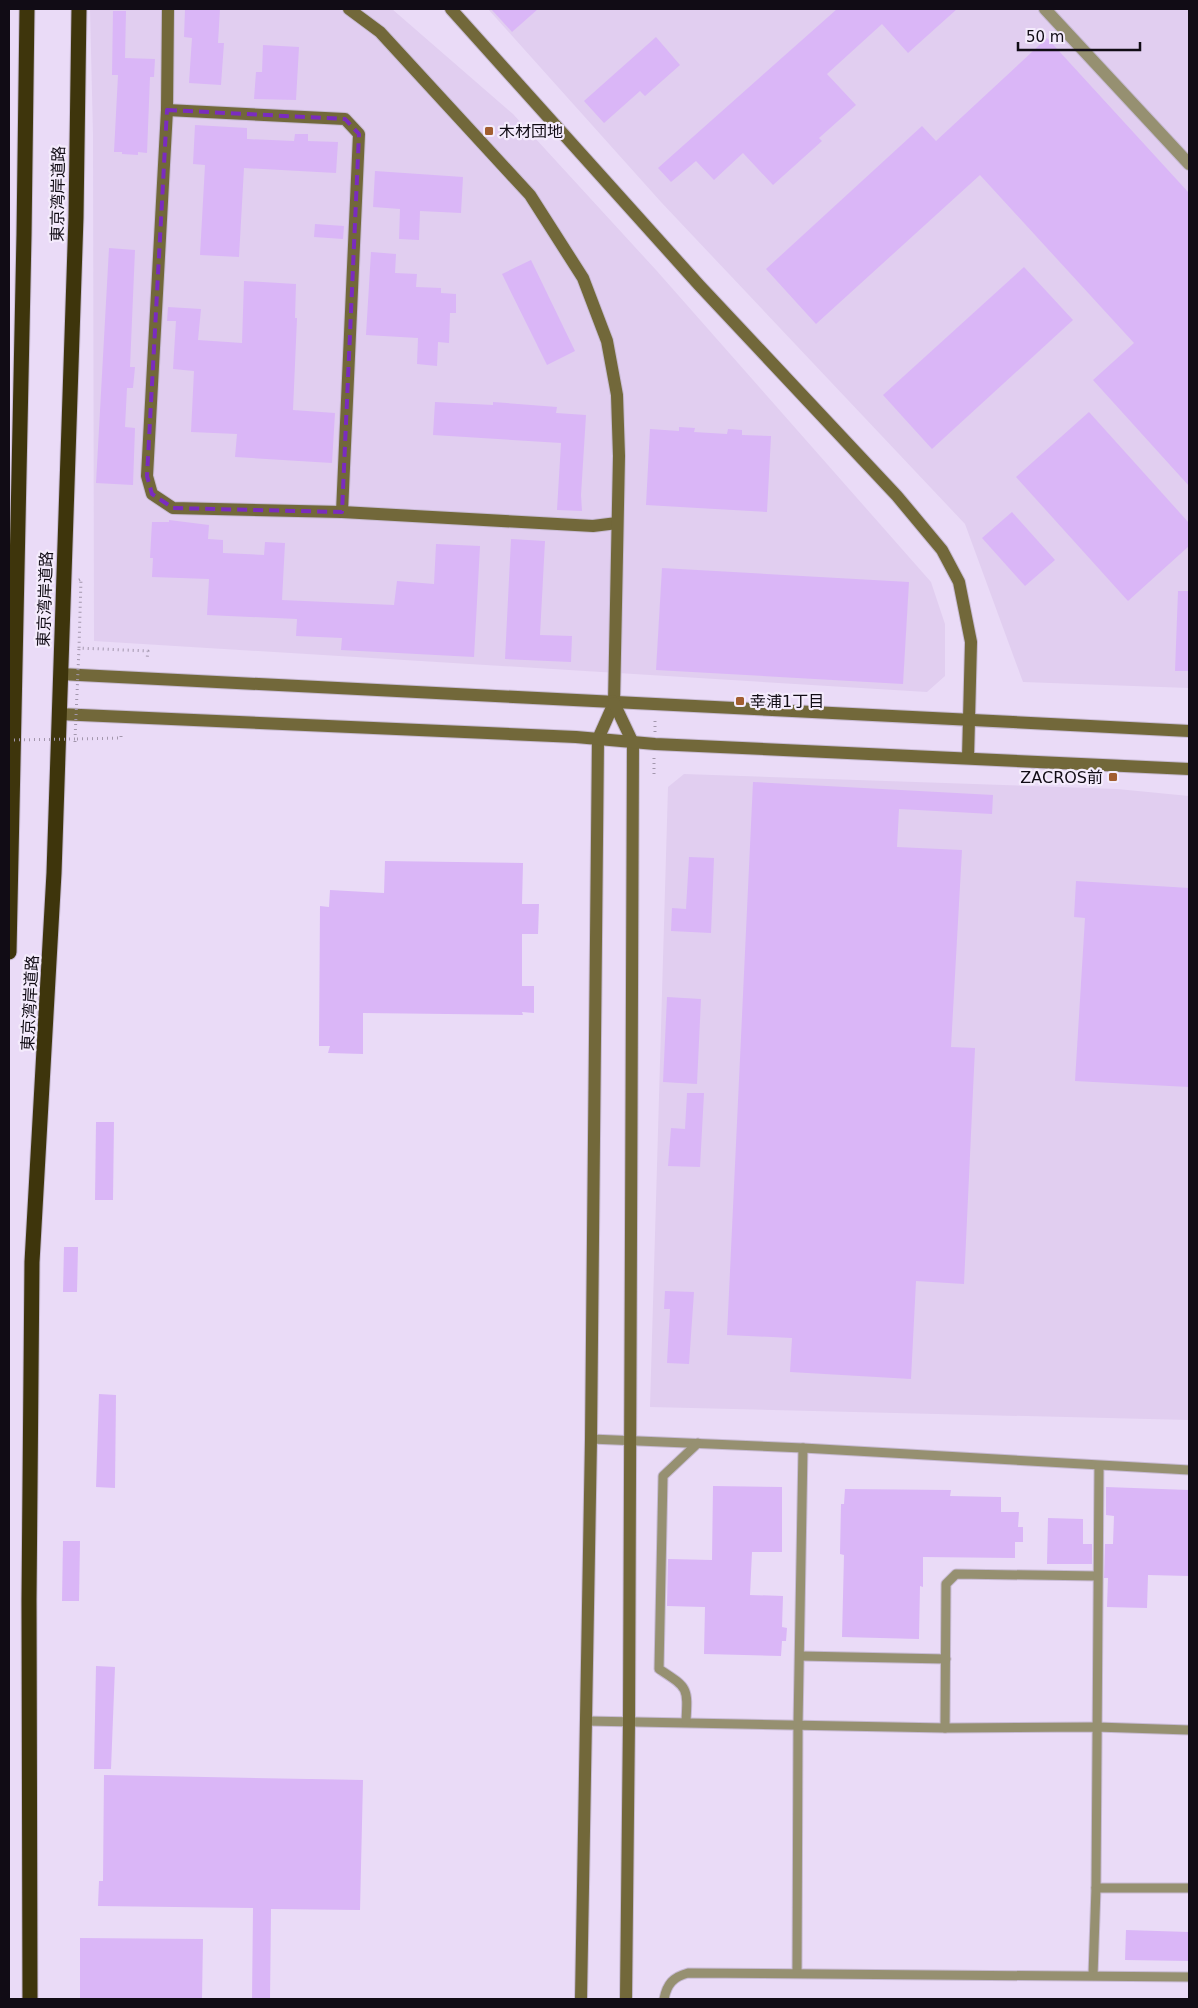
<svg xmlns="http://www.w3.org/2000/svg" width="1198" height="2008" viewBox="0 0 1198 2008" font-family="'DejaVu Sans','Noto Sans JP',sans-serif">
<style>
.built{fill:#e1cef0}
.building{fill:#dab6f7}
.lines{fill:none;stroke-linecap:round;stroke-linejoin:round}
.lane-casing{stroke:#c7bad3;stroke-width:11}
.street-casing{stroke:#c7bad3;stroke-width:14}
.secondary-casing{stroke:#c7bad3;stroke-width:14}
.highway-casing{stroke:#c7bad3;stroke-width:17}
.path{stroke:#a397ad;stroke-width:3;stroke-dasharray:1 4;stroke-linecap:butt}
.lane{stroke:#969071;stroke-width:9}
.street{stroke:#969071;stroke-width:12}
.secondary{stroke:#72683a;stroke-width:12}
.highway{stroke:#3e350c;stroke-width:15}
.path-bridge{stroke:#a397ad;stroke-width:3;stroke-dasharray:1 4;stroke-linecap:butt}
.marked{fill:none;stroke:#7b2cbf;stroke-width:4;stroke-dasharray:10 6;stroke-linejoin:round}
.poi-dot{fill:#a15d2f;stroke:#f4ebfc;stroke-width:2}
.labels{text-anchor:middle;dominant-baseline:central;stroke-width:4.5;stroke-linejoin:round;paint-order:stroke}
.poi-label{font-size:16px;fill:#110c15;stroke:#f4ebfc;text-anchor:start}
.street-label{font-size:16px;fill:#110c15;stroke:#f4ebfc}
</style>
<rect width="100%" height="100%" fill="#eadbf7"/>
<!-- built -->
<g class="built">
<path d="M90,9H392L513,114L656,270L931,582L945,624V676L927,692L94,641L93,135Z"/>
<path d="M488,9H1189V688L1023,682L965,524L661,202Z"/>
<path d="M684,774L1117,789L1189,796V1420L650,1407L668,787Z"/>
</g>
<!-- building -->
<g class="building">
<path d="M185,9H220L218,43H224L221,85L189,83L192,38L184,37Z"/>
<path d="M491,9H538L512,32Z"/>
<path d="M837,9H957L908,53L882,24L827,74L856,105L819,138L822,141L773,185L743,153L714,180L696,161L671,182L658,168Z"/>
<path d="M113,11H126L125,58L155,59L154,77H150L147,153L138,152V155L122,154V152H114L118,75H112Z"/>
<path d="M656,37L680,65L645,96L640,91L604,123L584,101Z"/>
<path d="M1047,38L1189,193V486L1093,380L1134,343L980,175L816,324L766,269L922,126L936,141Z"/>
<path d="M263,45L299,47L296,100L254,99L256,72H262Z"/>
<path d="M195,125L247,128V139L294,141L295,134H308V141L338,142L336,173L244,168L239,257L200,255L205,165L193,164Z"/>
<path d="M375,171L463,177L461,213L420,211L419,240L399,239L400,209L373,207Z"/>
<path d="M315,224L344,226L343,239L314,237Z"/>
<path d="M109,248L135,250L130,367H135L133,388H127L125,427L135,428L133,485L96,483Z"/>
<path d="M371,252L396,254L395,273L417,274L416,287L441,288V293L456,294V313H450L449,343L438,342L437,366L417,364L418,338L366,335Z"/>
<path d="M531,260L575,351L547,365L502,274Z"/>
<path d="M1024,267L1073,320L932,449L883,395Z"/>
<path d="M244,281L296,284L295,318H297L293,410L335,413L332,463L235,457L237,434L191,432L194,371L173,369L176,321H167L168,307L201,309L198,340L242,343Z"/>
<path d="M435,402L493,405V402L557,407L556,413L586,415L581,495L582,511L557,510L561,443L433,435Z"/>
<path d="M1089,412L1189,523V546L1128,601L1016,477Z"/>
<path d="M679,427L695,428L694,432L727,434L728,429L742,430V435L771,436L767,512L646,505L650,429L679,431Z"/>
<path d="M1012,512L1055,560L1025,586L982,538Z"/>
<path d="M169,520L209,525L208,539L223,540V553L264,555L265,542L285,543L282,600L394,605L397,581L434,584L436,544L480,546L474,657L341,650L342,638L296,636L297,619L207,615L209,579L152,577L153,558H150L152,522H169Z"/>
<path d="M511,539L545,541L540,635L572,636L571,662L505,659Z"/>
<path d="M662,568L909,582L903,684L656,670Z"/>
<path d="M1178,591H1189V671H1175Z"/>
<path d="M753,782L993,795L992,814L899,809L897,847L962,850L951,1047L975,1048L964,1284L916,1281L911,1379L790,1372L792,1338L727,1335Z"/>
<path d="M689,857L714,858L711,933L671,931L672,908L686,909Z"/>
<path d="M385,861L523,863L522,904H539L538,934H522V986H534V1013L522,1012L523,1015L363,1013V1054L328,1053L330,1046H319L320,906L329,907L330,890L384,893Z"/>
<path d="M1076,881L1189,888V1087L1075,1081L1085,918L1074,917Z"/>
<path d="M667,997L701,999L697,1084L663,1082Z"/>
<path d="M687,1093H704L700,1167L668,1166L671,1128L685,1129Z"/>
<path d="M96,1122H114L113,1200H95Z"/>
<path d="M64,1247H78L77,1292H63Z"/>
<path d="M665,1291L694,1292L689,1364L667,1363L670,1309H664Z"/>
<path d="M99,1394L116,1395L115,1488L96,1487Z"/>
<path d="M713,1486L782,1487V1552H752L750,1595L783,1596L782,1627L787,1628L786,1641H782L781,1656L704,1654L705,1607L667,1606L668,1559L712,1560Z"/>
<path d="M1106,1487L1189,1490V1576L1148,1575L1147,1608L1107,1607L1108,1578H1104L1105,1544H1113L1114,1516L1106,1515Z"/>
<path d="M845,1489L951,1490L950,1496L1001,1497V1512H1019L1018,1527H1023V1542H1015V1558L923,1557V1587L920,1586L919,1639L842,1637L844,1555L840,1554L841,1504H844Z"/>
<path d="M1048,1518L1083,1519V1544H1092V1564H1047Z"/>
<path d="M63,1541H80L79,1601H62Z"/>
<path d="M96,1666L115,1667L111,1769H94Z"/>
<path d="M104,1775L363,1780L360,1910L271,1909L270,1999H252L253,1908L98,1906L99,1881H103Z"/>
<path d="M1126,1930L1189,1932V1961L1125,1960Z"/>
<path d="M80,1938L203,1939L202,1999H80Z"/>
</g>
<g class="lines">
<defs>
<g id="lane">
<path d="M591,1439L803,1448L1189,1470"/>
<path d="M800,1656L946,1659"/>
<path d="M586,1721L945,1728L1096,1727L1189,1730"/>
<path d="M686,1721C688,1687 688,1688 659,1669L663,1476L698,1443"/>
<path d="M945,1728L946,1584L956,1574L1097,1576"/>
<path d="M1096,1888H1189"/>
<path d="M797,1973L798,1725L803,1448"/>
<path d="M1093,1975L1096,1888L1099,1466"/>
<path d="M664,1999C667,1984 673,1977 688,1973L1189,1977"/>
</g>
<path id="street" d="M1045,9L1189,164"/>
<g id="secondary">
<path d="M168,9L167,110L147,476L152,494L173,508L342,512L593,526L617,523"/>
<path d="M349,9L380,32L530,195L583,278L607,341L617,395L619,456L614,703L598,739L591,1439L581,1999"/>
<path d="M451,9L699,285L897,496L942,550L959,582L971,642L968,758"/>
<path d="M167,110L345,119L359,134L342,512"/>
<path d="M60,674L1189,731"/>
<path d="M614,703L633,743L629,1721L626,1999"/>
<path d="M58,714L576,737L655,744L1189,769"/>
</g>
<g id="highway">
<path d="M9,952L24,235L27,9"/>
<path d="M30,1999L29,1600L32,1262L54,873L76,217L79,9"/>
</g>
</defs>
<!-- lane casing -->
<use href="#lane" class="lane-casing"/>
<!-- street casing -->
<use href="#street" class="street-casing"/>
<!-- secondary casing -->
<use href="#secondary" class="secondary-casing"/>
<!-- highway casing -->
<use href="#highway" class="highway-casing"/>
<!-- path -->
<g class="path">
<path d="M79,580L81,579L79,648L148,651L147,659"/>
<path d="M655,732V718"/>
<path d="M75,742V739L121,738V736"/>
<path d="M654,774V758"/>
</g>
<!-- lane -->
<use href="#lane" class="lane"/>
<!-- street -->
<use href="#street" class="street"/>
<!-- secondary -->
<use href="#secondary" class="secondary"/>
<!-- highway -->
<use href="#highway" class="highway"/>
<!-- path-bridge -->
<path class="path-bridge" d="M9,740L75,739L79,648"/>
</g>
<!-- marked area -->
<path class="marked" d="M167,110L345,119L359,134L342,512L173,508L152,494L147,476Z"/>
<!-- markers -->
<g class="poi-dot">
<rect x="484" y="126" width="10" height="10" rx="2.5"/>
<rect x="735" y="696" width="10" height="10" rx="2.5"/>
<rect x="1108" y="772" width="10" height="10" rx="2.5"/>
</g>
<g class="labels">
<!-- poi labels -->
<g class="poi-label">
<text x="499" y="131">木材団地</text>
<text x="750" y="701">幸浦1丁目</text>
<text x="1103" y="777" text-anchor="end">ZACROS前</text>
</g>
<!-- street labels -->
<g class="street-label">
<text transform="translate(58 194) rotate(-89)">東京湾岸道路</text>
<text transform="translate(45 599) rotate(-88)">東京湾岸道路</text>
<text transform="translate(30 1003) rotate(-87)">東京湾岸道路</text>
</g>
</g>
<!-- border -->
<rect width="1198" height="2008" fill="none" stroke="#110c15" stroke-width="20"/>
<!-- scale -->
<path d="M1018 42v8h122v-8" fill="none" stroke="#110c15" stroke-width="2.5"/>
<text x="1026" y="42" font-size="15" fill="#110c15" stroke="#f4ebfc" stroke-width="4" paint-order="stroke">50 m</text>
</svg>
